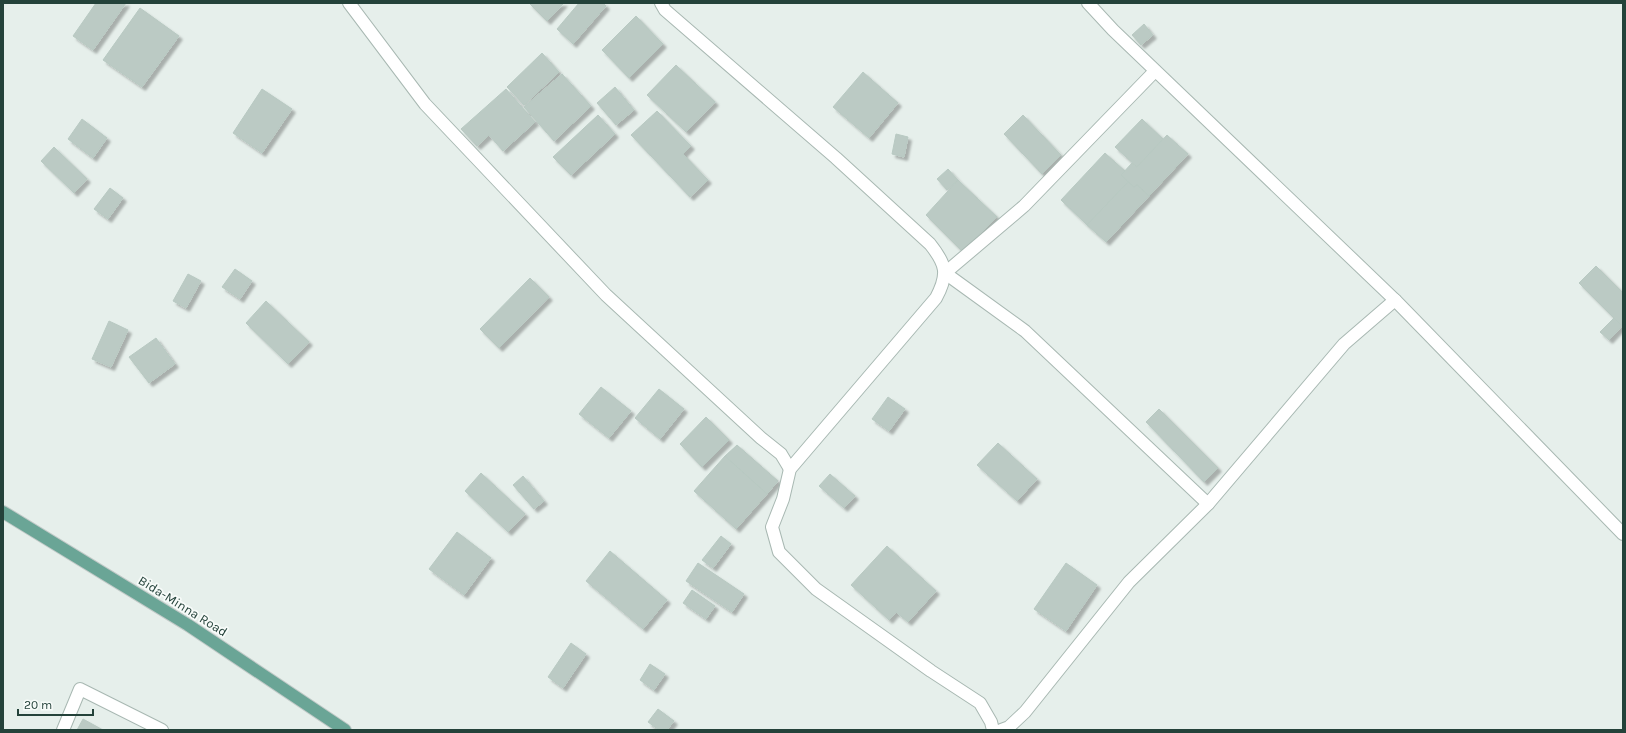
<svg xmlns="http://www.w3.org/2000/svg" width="1626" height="733" viewBox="0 0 1626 733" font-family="Karla,sans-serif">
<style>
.building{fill:#bbcac4;stroke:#b8c9c2;filter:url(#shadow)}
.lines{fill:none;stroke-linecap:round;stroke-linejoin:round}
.street-casing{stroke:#a8b8b2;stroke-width:14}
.primary-casing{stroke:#c2cac8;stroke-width:14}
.street{stroke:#fff;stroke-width:12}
.primary{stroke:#6aa596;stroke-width:12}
.labels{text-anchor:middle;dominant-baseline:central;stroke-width:3.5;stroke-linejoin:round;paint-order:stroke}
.street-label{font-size:13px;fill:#24423a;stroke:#f7fbf9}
</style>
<defs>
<filter id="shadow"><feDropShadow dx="3.5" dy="3.5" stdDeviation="1" flood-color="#0004"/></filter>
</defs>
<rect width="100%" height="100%" fill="#e6efeb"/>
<!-- building -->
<g class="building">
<path d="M96,3H126L93,50L73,36Z"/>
<path d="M529,3H564L547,21Z"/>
<path d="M579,3H603L606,6L573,44L557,29Z"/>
<path d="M140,8L179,36L142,87L103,60Z"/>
<path d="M636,16L663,44L629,78L602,50Z"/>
<path d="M1144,24L1153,35L1141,45L1132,35Z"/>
<path d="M542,53L559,72L524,105L507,87Z"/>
<path d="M676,65L715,102L686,132L647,95Z"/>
<path d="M863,72L898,103L869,138L833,107Z"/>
<path d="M562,74L591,106L554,141L524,107Z"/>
<path d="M615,87L634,110L616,125L597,103Z"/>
<path d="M262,89L292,109L262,153L233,133Z"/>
<path d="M506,89L535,122L503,151L489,135L477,146L461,129Z"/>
<path d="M657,111L691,146L683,154L708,180L690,197L631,135Z"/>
<path d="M598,115L615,134L571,175L553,157Z"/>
<path d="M1023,115L1061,155L1042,174L1004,134Z"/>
<path d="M82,119L107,138L93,158L68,139Z"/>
<path d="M1142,119L1163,139L1137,167L1115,147Z"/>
<path d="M896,134L908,137L904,157L892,154Z"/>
<path d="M1167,135L1188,154L1149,196L1137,185L1134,187L1121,175L1132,163L1137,167Z"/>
<path d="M54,147L87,179L74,193L41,161Z"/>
<path d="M1105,153L1125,171L1121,175L1128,182L1087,225L1061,200Z"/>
<path d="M948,169L958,180L947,190L937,179Z"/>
<path d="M958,180L997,217L962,251L926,215Z"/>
<path d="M1128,182L1134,187L1137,185L1149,196L1106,242L1087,225Z"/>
<path d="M110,188L123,198L108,219L94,209Z"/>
<path d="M1596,266L1623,293L1622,326L1579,283Z"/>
<path d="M235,269L252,281L240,299L222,287Z"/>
<path d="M188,274L201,281L186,308L173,301Z"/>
<path d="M530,278L549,297L499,348L480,329Z"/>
<path d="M266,301L309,342L288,364L246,323Z"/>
<path d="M1614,318L1622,326L1609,340L1600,332Z"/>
<path d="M109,321L128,330L111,367L92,359Z"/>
<path d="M156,338L175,364L149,383L129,357Z"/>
<path d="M601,387L631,411L609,438L579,414Z"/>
<path d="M659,389L684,409L660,439L635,418Z"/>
<path d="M888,397L905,409L889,431L872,419Z"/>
<path d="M1159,409L1218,468L1204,482L1146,422Z"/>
<path d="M706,417L729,440L702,467L680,444Z"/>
<path d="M998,443L1037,479L1017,501L977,465Z"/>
<path d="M737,445L778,481L767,494L725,456Z"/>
<path d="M725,456L767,494L736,529L694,491Z"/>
<path d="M481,473L525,514L508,532L465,491Z"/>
<path d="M830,474L855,496L844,508L819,486Z"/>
<path d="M523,476L544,501L534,509L513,485Z"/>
<path d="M457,532L491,558L464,595L429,569Z"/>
<path d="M721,536L731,544L713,568L702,560Z"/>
<path d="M887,546L936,591L908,622L896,612L889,620L851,585Z"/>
<path d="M610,551L667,600L643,629L586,581Z"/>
<path d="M698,563L744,594L732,612L686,581Z"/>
<path d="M1066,563L1097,585L1066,631L1034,609Z"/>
<path d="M692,590L715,606L706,619L683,603Z"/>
<path d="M571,643L586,654L563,688L548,677Z"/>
<path d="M650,664L665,674L654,690L640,680Z"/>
<path d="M658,709L674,721L667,730H659L648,722Z"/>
<path d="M83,719L103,730H77Z"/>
</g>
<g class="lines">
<defs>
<g id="street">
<path d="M349,3L425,104L606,295L761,438L781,454L790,469"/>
<path d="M661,3L665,10L836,158L930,244C946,264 949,274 936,298L790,469L783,499L772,527L779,552L816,589L931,671L980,703L991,722L993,730"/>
<path d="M1088,3L1113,30L1395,300L1623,534"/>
<path d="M1155,71L1024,206L945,273L1025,331L1208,504"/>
<path d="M63,730L80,689L162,730"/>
<path d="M1001,730L1009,727L1025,712L1129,582L1208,504L1344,344L1395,300"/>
</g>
<path id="primary" d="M3,512L188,625L345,730"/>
</defs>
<!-- street casing -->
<use href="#street" class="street-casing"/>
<!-- primary casing -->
<use href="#primary" class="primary-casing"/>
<!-- street -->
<use href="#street" class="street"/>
<!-- primary -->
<use href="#primary" class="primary"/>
</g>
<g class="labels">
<!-- street labels -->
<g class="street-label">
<text transform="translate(183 606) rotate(32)">Bida-Minna Road</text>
</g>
</g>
<!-- border -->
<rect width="1626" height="733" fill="none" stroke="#24423a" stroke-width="8"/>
<!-- scale -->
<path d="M18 709v6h75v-6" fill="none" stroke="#24423a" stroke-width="2"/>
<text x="24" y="709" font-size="12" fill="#24423a" stroke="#f7fbf9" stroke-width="3" paint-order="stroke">20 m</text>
</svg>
